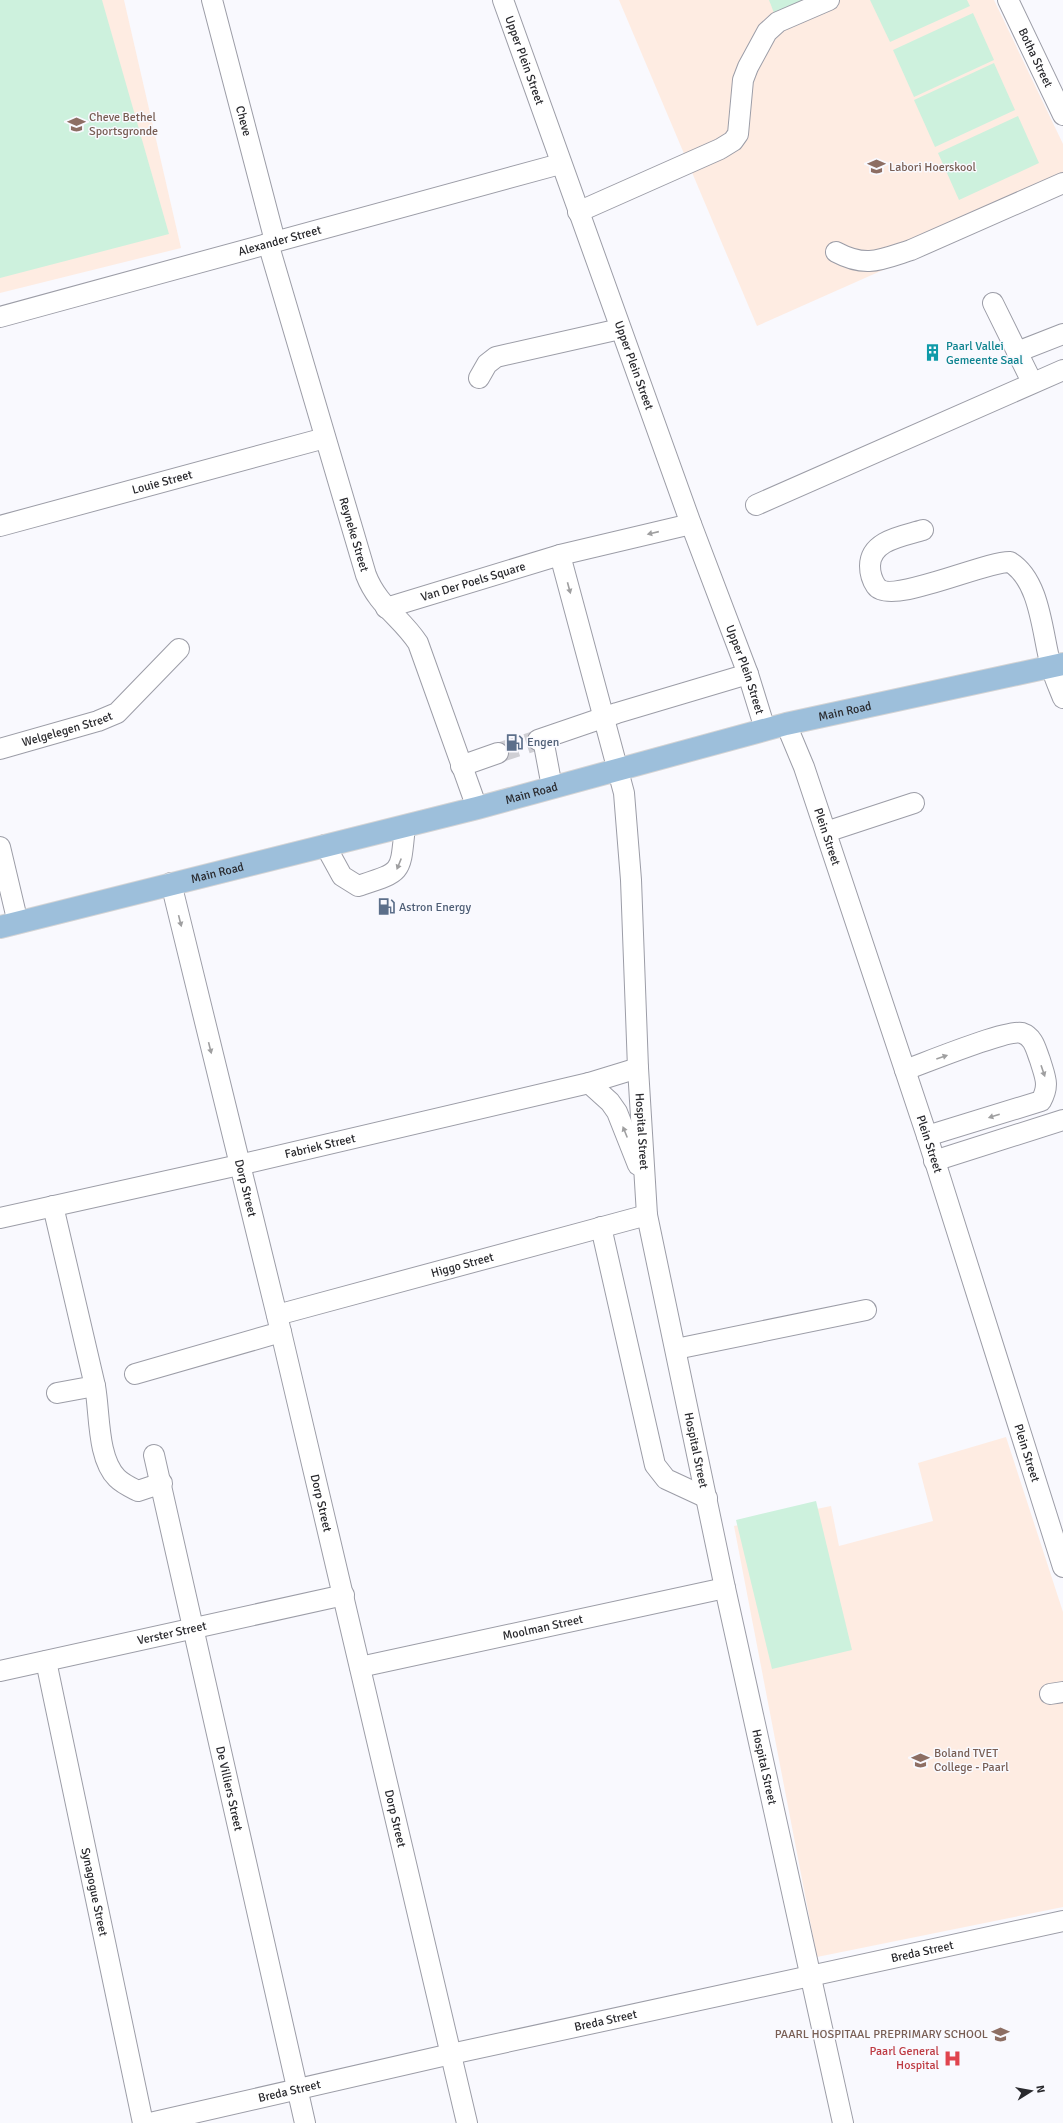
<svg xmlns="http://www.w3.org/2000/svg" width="1063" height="2123" viewBox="0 0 1063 2123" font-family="Signika,sans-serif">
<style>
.education{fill:#feece2}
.green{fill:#cdf1dd}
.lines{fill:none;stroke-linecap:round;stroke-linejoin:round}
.minor-tunnel{stroke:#cfcfd4;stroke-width:20;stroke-dasharray:20 10;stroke-linecap:butt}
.minor-casing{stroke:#9c9da7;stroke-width:22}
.major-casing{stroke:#d4d4d5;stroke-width:24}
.minor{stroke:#fff;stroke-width:20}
.major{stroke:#9dbfdb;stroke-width:22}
.oneway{fill:#9f9fa0}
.labels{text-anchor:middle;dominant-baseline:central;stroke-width:3;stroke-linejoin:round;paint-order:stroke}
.street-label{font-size:12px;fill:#29292d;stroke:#f9f9fe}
.education-label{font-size:12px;fill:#785e54;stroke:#f9f9fe;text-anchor:start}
.culture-label{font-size:12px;fill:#0d838f;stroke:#f9f9fe;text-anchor:start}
.service-label{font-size:12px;fill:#4e5e75;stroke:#f9f9fe;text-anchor:start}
.health-label{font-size:12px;fill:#be3a42;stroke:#f9f9fe;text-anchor:end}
</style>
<rect width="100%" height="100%" fill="#f9f9fe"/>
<!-- education -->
<g class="education">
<path d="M0,0H124L181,248L0,293Z"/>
<path d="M619,0H994L1063,144V190L757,326Z"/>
<path d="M1006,1437L1063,1612V1907L817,1957L734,1526L831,1506L839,1546L933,1521L918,1463Z"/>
</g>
<!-- green -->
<g class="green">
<path d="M0,0H102L169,234L0,278Z"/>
<path d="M769,0H804L774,13Z"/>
<path d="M870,0H967L970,6L890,42Z"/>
<path d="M973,13L994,60L914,97L893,50Z"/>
<path d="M994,63L1015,110L935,147L914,100Z"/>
<path d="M1018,116L1039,163L959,200L938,153Z"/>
<path d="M816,1501L852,1650L772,1669L736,1520Z"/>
</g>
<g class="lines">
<!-- minor-tunnel -->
<path class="minor-tunnel" d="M498,753L538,740"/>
<defs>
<g id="minor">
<path id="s1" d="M212,0L275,241"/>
<path id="s2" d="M503,0L691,524L748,674L765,729"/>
<path id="s3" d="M1008,0L1063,115"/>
<path d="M578,212L720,149L733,141L738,134L743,80L748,67L767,32L778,22L829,0"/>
<path id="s4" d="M268,243L366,575C378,606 401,617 418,643L477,808"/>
<path d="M836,252C866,268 880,260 911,250L1063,183"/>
<path d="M993,303L1032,382"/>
<path id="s5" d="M0,317L560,164"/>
<path d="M1017,352L1063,334"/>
<path d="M479,378L487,364L496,357L620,329"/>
<path d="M756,505L1063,370"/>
<path id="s6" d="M691,524L560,555L624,793L631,880L638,1068L647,1215L725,1588L843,2123"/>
<path id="s7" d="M0,526L325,438"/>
<path d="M923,530C904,536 870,540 870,566C870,573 872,580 876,586C890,606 985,561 1010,562C1041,581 1042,635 1051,666C1054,677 1059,688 1063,698"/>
<path id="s8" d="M386,608L560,555"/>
<path id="s9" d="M786,724L804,767L927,1136L1063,1567"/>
<path d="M543,739L552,787"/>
<path d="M538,740L617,713L748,674"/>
<path id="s10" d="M0,749L98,721L117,713L179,649"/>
<path d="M461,766L498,753"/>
<path d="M826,832L914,803"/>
<path d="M325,845L342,876L358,886C404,871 400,874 405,826"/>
<path d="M0,847L18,923"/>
<path id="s11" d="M171,883L281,1332L467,2123"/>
<path d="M905,1070C925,1063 1007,1029 1022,1033C1034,1037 1036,1050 1040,1060C1045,1077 1050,1085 1041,1101L927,1136"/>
<path d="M589,1083L610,1102L617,1112L638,1165"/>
<path d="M934,1161L1063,1120"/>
<path d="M53,1206L95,1386L57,1393"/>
<path id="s12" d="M0,1218L239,1165L589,1083L638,1068"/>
<path d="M601,1227L655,1465L666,1479L707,1498"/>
<path id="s13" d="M277,1315L647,1215"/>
<path d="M676,1349L866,1310"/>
<path d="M135,1374L281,1332"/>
<path d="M95,1386C100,1413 97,1458 117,1478C123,1484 130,1487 138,1491L162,1483"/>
<path id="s14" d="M154,1455L305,2123"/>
<path id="s15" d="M46,1661L143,2123"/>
<path id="s16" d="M360,1667L725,1588"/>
<path id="s17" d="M0,1671L344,1595"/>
<path d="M1050,1694L1063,1692"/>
<path id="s18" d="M150,2123L451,2054L1063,1921"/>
</g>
<g id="major">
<path id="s19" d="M0,927L477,808L786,724L1063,664"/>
</g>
</defs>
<!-- minor casing -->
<use href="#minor" class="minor-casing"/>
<!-- major casing -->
<use href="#major" class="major-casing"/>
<!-- minor -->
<use href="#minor" class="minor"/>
<!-- major -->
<use href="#major" class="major"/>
</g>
<!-- one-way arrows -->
<defs><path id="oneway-solid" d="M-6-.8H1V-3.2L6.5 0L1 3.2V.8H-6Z"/></defs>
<g class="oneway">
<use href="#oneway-solid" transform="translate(653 533) rotate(167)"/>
<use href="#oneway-solid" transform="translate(569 588) rotate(75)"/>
<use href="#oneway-solid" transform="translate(399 864) rotate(112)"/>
<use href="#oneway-solid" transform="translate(180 921) rotate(76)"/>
<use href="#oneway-solid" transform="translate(210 1048) rotate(76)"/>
<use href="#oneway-solid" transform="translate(942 1057) rotate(-19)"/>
<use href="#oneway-solid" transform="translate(1043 1071) rotate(71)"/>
<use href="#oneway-solid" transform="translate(994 1116) rotate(163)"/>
<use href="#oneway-solid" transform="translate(625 1132) rotate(-112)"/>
</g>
<!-- icons -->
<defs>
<symbol id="school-bare" viewBox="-9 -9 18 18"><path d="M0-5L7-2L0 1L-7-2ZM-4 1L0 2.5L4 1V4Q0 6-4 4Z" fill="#8d6e63" stroke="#f9f9fe" stroke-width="2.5" paint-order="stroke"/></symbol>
<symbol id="building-bare" viewBox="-9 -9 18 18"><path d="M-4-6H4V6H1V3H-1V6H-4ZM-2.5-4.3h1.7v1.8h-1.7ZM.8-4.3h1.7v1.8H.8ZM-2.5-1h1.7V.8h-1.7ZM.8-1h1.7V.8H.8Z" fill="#0f9aa8" stroke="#f9f9fe" stroke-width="2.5" paint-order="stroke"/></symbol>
<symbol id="fuel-bare" viewBox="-9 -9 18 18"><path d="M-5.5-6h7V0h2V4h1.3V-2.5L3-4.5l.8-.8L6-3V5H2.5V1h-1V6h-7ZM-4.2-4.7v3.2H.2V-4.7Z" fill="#5c6f8a" stroke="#f9f9fe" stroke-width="2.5" paint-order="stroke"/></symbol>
<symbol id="hospital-bare" viewBox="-9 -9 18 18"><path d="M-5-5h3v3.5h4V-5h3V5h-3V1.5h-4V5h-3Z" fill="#e0444e" stroke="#f9f9fe" stroke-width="2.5" paint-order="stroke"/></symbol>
</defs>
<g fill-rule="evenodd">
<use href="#school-bare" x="64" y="112" width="25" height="25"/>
<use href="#school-bare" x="864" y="154" width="25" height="25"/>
<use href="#building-bare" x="920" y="340" width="25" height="25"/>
<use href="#fuel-bare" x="502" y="730" width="25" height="25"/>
<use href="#fuel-bare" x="374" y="894" width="25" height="25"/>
<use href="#school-bare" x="908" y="1748" width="25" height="25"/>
<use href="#school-bare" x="988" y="2022" width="25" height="25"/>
<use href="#hospital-bare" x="940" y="2046" width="25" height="25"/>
</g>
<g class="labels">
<!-- street labels -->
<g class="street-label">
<text stroke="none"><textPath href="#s3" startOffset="64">Botha Street</textPath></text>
<text stroke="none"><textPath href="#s2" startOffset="64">Upper Plein Street</textPath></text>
<text stroke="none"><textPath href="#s1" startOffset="125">Cheve</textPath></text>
<text stroke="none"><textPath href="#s5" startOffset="290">Alexander Street</textPath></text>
<text stroke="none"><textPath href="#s2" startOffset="388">Upper Plein Street</textPath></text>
<text stroke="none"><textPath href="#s7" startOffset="168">Louie Street</textPath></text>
<text stroke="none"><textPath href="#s4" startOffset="304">Reyneke Street</textPath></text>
<text stroke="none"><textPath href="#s8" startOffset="91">Van Der Poels Square</textPath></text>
<text stroke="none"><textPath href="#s2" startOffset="712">Upper Plein Street</textPath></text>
<text stroke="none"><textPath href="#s19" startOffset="872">Main Road</textPath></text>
<text stroke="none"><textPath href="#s10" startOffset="70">Welgelegen Street</textPath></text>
<text stroke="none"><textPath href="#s19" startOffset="548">Main Road</textPath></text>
<text stroke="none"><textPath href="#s9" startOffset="120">Plein Street</textPath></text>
<text stroke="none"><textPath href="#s19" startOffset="224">Main Road</textPath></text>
<text stroke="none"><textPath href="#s6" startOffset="720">Hospital Street</textPath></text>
<text stroke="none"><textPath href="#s9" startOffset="444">Plein Street</textPath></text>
<text stroke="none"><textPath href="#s12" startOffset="328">Fabriek Street</textPath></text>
<text stroke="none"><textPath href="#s11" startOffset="314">Dorp Street</textPath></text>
<text stroke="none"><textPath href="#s13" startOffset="192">Higgo Street</textPath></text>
<text stroke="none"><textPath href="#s6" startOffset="1044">Hospital Street</textPath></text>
<text stroke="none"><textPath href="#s9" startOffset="768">Plein Street</textPath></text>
<text stroke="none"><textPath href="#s11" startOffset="638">Dorp Street</textPath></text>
<text stroke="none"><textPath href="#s16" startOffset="187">Moolman Street</textPath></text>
<text stroke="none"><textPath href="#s17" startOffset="176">Verster Street</textPath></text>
<text stroke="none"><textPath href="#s6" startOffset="1368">Hospital Street</textPath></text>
<text stroke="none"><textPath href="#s14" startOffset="342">De Villiers Street</textPath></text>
<text stroke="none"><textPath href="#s11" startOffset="962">Dorp Street</textPath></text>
<text stroke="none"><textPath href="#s15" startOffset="236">Synagogue Street</textPath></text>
<text stroke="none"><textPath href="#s18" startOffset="791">Breda Street</textPath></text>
<text stroke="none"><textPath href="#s18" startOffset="467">Breda Street</textPath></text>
<text stroke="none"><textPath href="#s18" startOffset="143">Breda Street</textPath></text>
</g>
<!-- education labels -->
<g class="education-label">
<text x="89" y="117">Cheve Bethel<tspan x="89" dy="14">Sportsgronde</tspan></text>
<text x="889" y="167">Labori Hoerskool</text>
<text x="934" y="1753">Boland TVET<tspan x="934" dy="14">College - Paarl</tspan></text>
<text x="988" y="2034" text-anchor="end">PAARL HOSPITAAL PREPRIMARY SCHOOL</text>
</g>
<!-- culture labels -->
<g class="culture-label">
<text x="946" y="346">Paarl Vallei<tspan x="946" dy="14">Gemeente Saal</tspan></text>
</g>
<!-- service labels -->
<g class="service-label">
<text x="527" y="742">Engen</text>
<text x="399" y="907">Astron Energy</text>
</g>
<!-- health labels -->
<g class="health-label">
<text x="939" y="2051">Paarl General<tspan x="939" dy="14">Hospital</tspan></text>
</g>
</g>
<!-- north arrow -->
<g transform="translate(1031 2091) rotate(79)" stroke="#f9f9fe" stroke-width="3" paint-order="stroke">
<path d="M0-3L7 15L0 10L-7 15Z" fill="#29292d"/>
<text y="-6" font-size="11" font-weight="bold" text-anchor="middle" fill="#29292d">N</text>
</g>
</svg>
